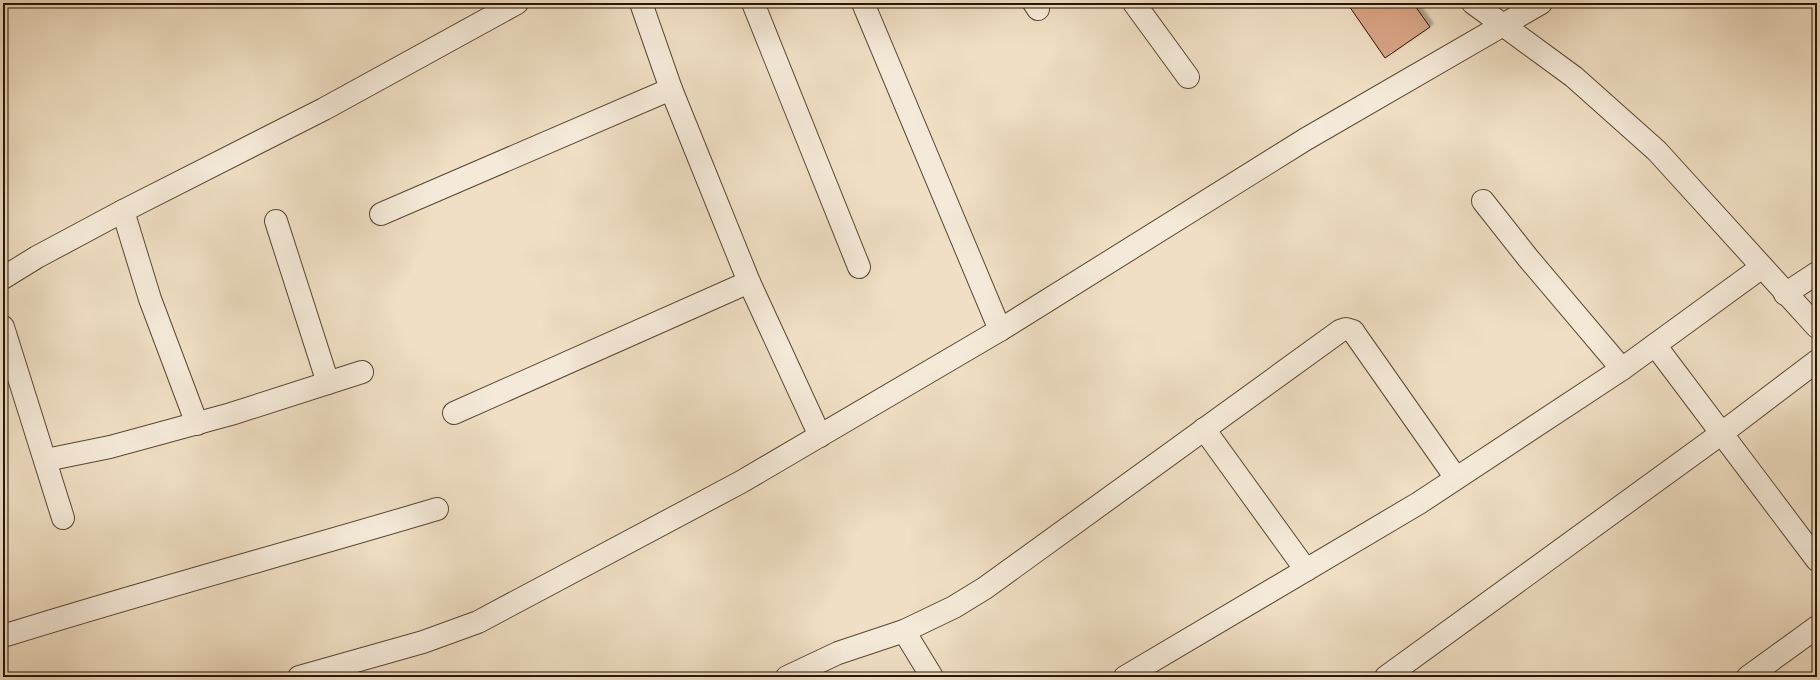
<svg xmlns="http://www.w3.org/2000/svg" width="1820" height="680" viewBox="0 0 1820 680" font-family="'Sorts Mill Goudy',serif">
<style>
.building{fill:#daa687;stroke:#271502;filter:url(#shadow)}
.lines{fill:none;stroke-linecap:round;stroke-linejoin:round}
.minor-casing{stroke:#594832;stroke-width:24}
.tertiary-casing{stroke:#594832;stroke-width:24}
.minor{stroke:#f5ead9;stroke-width:22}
.tertiary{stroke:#f5ead9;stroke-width:22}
</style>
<defs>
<filter id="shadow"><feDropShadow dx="3.5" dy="-3.5" stdDeviation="1" flood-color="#0004"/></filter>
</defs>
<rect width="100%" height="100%" fill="#f0dfc4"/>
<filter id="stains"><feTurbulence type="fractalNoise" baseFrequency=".005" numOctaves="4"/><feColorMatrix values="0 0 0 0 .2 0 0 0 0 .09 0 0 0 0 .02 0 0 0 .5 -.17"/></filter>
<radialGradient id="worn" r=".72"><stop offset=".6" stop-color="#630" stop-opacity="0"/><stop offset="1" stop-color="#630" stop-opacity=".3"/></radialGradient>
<!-- building -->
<path class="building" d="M1347,3H1413L1430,27L1385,58Z"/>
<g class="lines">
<defs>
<g id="minor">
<path d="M641,3L671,89L749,282L820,436"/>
<path d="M753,3L859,267"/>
<path d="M863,3L1000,330"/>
<path d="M1034,3L1038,9"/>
<path d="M1134,3L1188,77"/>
<path d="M1483,201L1528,258L1622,369"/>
<path d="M123,211L150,299L197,424"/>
<path d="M381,214L671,89"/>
<path d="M276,221L328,383"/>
<path d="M3,278L37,257L123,211L324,109L517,3"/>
<path d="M1785,294L1817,273"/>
<path d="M3,327L63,518"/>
<path d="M1655,345L1817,560"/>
<path d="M454,413L749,282"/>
<path d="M1204,429L1306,570"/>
<path d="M46,460L110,447L231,414L362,372"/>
<path d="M904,631L932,677"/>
<path d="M3,636C147,591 293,552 437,509"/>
<path d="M299,677L423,642L478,622L741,482L1000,330L1306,139L1541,3"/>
<path d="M787,677L838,653L904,631L954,607L985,588L1340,331L1346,329L1353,331L1357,337L1456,478"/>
<path d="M1125,677L1419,503L1622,369L1762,267"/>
<path d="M1386,677L1722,433L1817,361"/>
<path d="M1748,677L1817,627"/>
</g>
<path id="tertiary" d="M1473,3L1574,77L1657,151L1817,327"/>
</defs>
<!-- minor casing -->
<use href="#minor" class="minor-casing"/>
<!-- tertiary casing -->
<use href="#tertiary" class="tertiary-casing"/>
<!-- minor -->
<use href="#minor" class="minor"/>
<!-- tertiary -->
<use href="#tertiary" class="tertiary"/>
</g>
<!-- margin -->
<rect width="1820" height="680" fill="none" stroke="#f0dfc4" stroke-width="16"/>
<rect x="4" y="4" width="1812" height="672" fill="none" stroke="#271502" stroke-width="2"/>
<rect x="8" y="8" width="1804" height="664" fill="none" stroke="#271502"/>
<rect width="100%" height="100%" filter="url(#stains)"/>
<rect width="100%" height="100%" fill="url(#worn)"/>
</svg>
